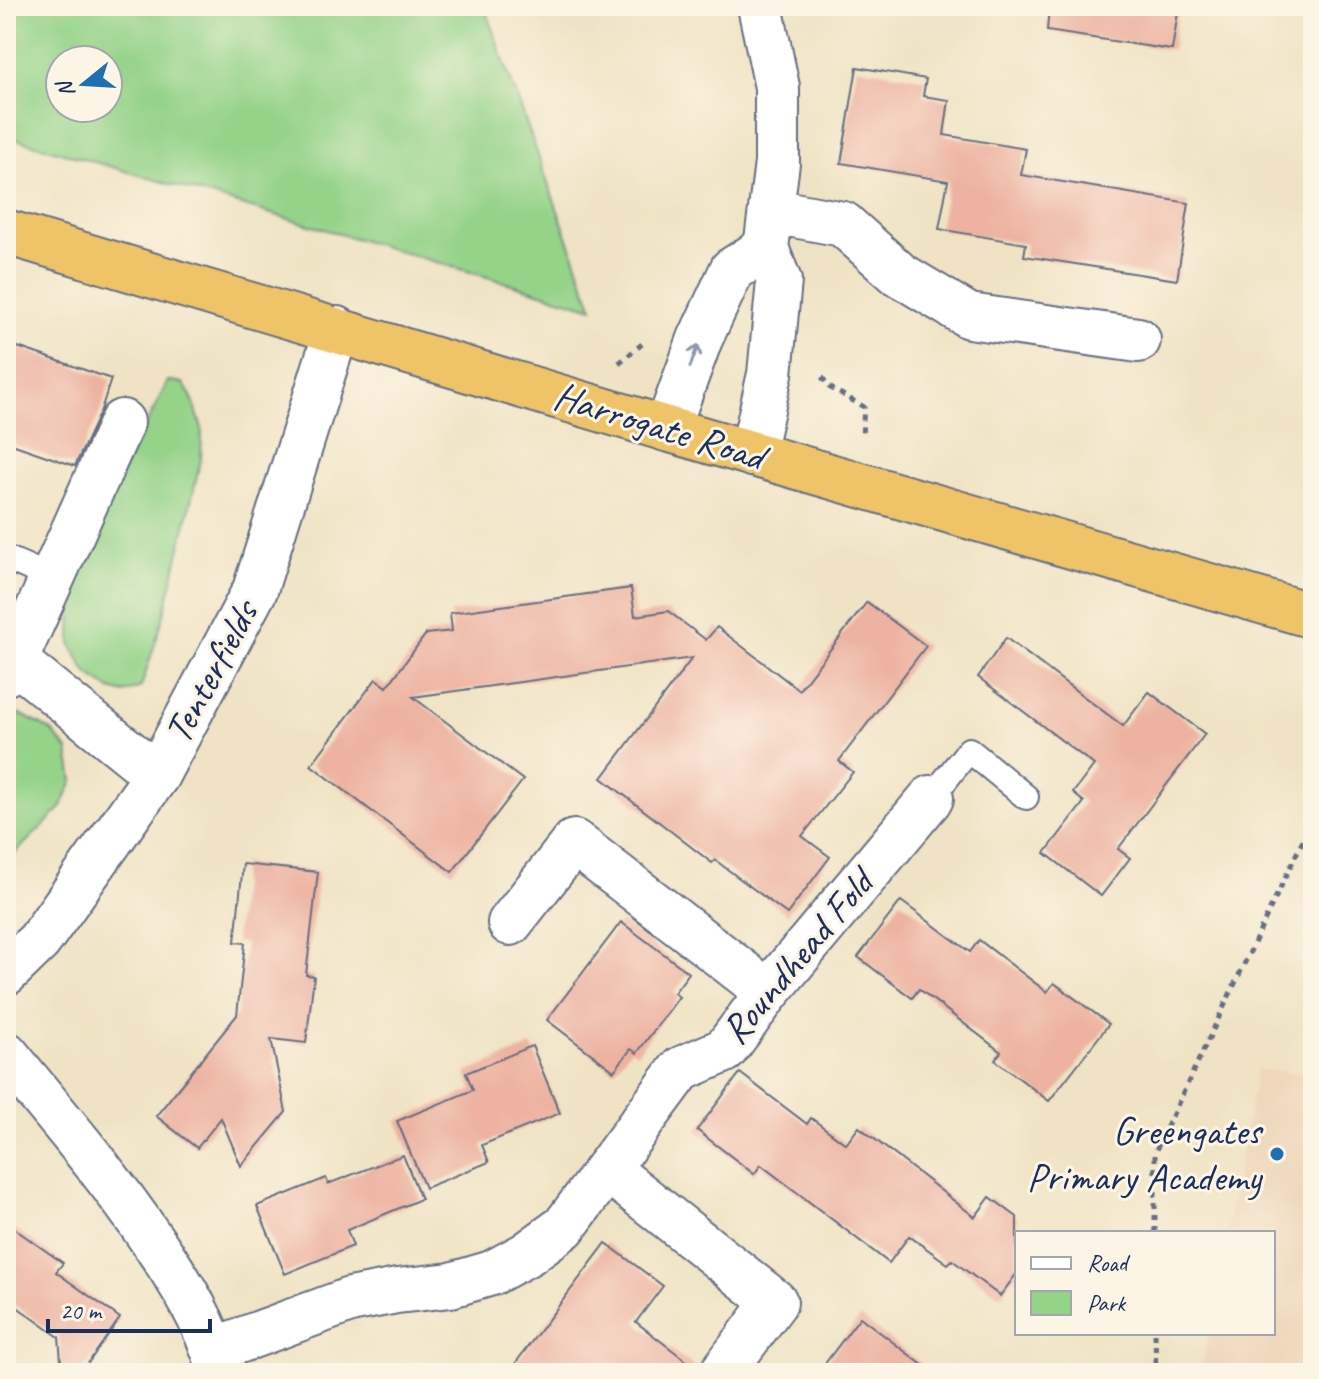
<svg xmlns="http://www.w3.org/2000/svg" width="1319" height="1379" viewBox="0 0 1319 1379" font-family="Caveat,sans-serif">
<style>
.built{fill:#eed7bb}
.green{fill:#95d389;stroke:#588174;stroke-width:2;fill-rule:evenodd}
.building{fill:#edb2a1}
.lines{fill:none;stroke-linecap:round;stroke-linejoin:round}
.lane-casing{stroke:#666e82;stroke-width:28}
.street-casing{stroke:#666e82;stroke-width:48}
.highway-casing{stroke:#666e82;stroke-width:48}
.path{stroke:#666e82;stroke-width:5;stroke-dasharray:6 6;stroke-linecap:butt}
.lane{stroke:#fff;stroke-width:24}
.street{stroke:#fff;stroke-width:44}
.highway{stroke:#efc469;stroke-width:44}
.oneway{stroke:#8d97ae}
.poi-dot{fill:#1f6fb2;stroke:#fcf5e5;stroke-width:3}
.labels{text-anchor:middle;dominant-baseline:central;stroke-width:6;stroke-linejoin:round;paint-order:stroke}
.street-label{font-size:40px;fill:#1b2f5e;stroke:#fcf5e5}
.poi-label{font-size:40px;fill:#1b2f5e;stroke:#fcf5e5;text-anchor:end}
</style>
<rect width="100%" height="100%" fill="#fcf5e5"/>
<filter id="ink" filterUnits="userSpaceOnUse"><feTurbulence type="fractalNoise" baseFrequency=".0125" numOctaves="2"/><feDisplacementMap in="SourceGraphic" scale="16" xChannelSelector="R" yChannelSelector="G"/><feConvolveMatrix kernelMatrix="1 2 1 2 8 2 1 2 1" color-interpolation-filters="sRGB"/></filter>
<filter id="wash" filterUnits="userSpaceOnUse"><feTurbulence type="fractalNoise" baseFrequency=".006" numOctaves="4" result="noise"/><feDisplacementMap in="SourceGraphic" scale="32" xChannelSelector="R" yChannelSelector="G"/><feGaussianBlur stdDeviation="1.8" result="paint"/><feColorMatrix in="noise" values="0 0 0 0 0 0 0 0 0 0 0 0 0 0 0 0 0 1.4 0 .05"/><feComposite in="paint" operator="in"/></filter>
<g filter="url(#wash)">
<rect width="100%" height="100%" fill="#f0e3c5"/>
<!-- built -->
<path class="built" d="M1257,1069L1313,1075V1373H1201L1208,1333H1273V1233H1226Z"/>
<!-- green -->
<g class="green">
<path d="M6,6H484L593,308L6,136ZM60,60H108V108H60Z"/>
<path d="M168,381L183,383L192,398L202,428L201,459L163,619L141,687L124,693L110,689L86,672L71,644L72,604L86,545Z"/>
<path d="M20,714L51,730L68,750L73,781L61,808L6,862V717Z"/>
</g>
<g id="blocks">
<!-- building -->
<g class="building">
<path d="M1049,6H1179L1172,50L1047,31Z"/>
<path d="M857,67L926,79L923,96L949,100L944,135L1026,149L1021,175L1189,203L1177,280L1024,256L1026,244L939,229L948,181L841,163Z"/>
<path d="M6,343L111,379L101,410L75,466L6,442Z"/>
<path d="M631,588L635,616L668,611L706,640L717,627L799,690L867,602L926,646L839,761L853,772L802,836L830,857L787,914L715,860L712,863L602,778L692,658L413,697L523,780L452,872L311,765L376,679L387,687L426,634L452,631L450,613Z"/>
<path d="M1006,638L1123,726L1149,692L1205,734L1118,849L1130,858L1101,896L1045,853L1084,802L1073,793L1094,765L978,677Z"/>
<path d="M243,864L318,872L306,975L314,976L306,1043L271,1039L286,1112L241,1166L221,1118L197,1148L156,1116L237,1015L245,943L235,942Z"/>
<path d="M901,901L970,952L979,940L1047,992L1054,983L1109,1024L1049,1101L995,1060L1001,1052L919,989L912,998L858,957Z"/>
<path d="M621,922L689,973L674,993L679,997L637,1053L631,1049L614,1071L547,1020Z"/>
<path d="M532,1046L560,1113L482,1145L489,1162L425,1188L397,1121L473,1090L466,1073Z"/>
<path d="M740,1073L807,1124L811,1118L846,1144L859,1127L975,1217L990,1197L1017,1217V1273L1000,1296L952,1260L948,1264L909,1236L889,1263L761,1165L754,1174L697,1130Z"/>
<path d="M403,1155L421,1199L347,1230L353,1246L285,1274L257,1206L326,1178L328,1184Z"/>
<path d="M6,1223L63,1263L56,1272L120,1318L81,1373H62L59,1337L6,1299Z"/>
<path d="M606,1243L663,1286L636,1322L697,1369L698,1373H508Z"/>
<path d="M860,1317L933,1373H818Z"/>
</g>
</g>
</g>
<g filter="url(#ink)">
<use href="#blocks" fill-opacity="0" stroke="#666e82" stroke-width="2"/>
<g class="lines">
<defs>
<g id="lane">
<path d="M6,558L52,578"/>
<path d="M931,798L969,750L1026,797"/>
</g>
<g id="street">
<path d="M772,211L843,224L899,274L969,316L1138,340"/>
<path d="M667,429L700,339L732,270L766,248"/>
<path d="M752,454L770,374L779,281L766,248L777,163V87L760,6"/>
<path d="M15,661L157,775"/>
<path d="M6,673L15,661L122,422"/>
<path d="M510,923L574,842L768,992"/>
<path d="M6,973L39,941L157,775L255,590L337,329"/>
<path d="M6,1054C57,1116 109,1176 154,1243C182,1284 207,1324 221,1373"/>
<path d="M607,1169L775,1302L722,1373"/>
<path d="M214,1350L350,1300L397,1291L451,1285L492,1273L527,1254L564,1227L681,1069L725,1050L768,992L931,798"/>
</g>
<path id="highway" d="M6,232L667,429L1313,616"/>
</defs>
<!-- lane casing -->
<use href="#lane" class="lane-casing"/>
<!-- street casing -->
<use href="#street" class="street-casing"/>
<!-- highway casing -->
<use href="#highway" class="highway-casing"/>
<!-- path -->
<g class="path">
<path d="M619,363L642,344"/>
<path d="M822,377L829,387L864,407L862,436"/>
<path d="M1155,1233V1152L1313,819"/>
<path d="M1155,1333L1156,1373"/>
</g>
<!-- lane -->
<use href="#lane" class="lane"/>
<!-- street -->
<use href="#street" class="street"/>
<!-- highway -->
<use href="#highway" class="highway"/>
</g>
<!-- one-way arrows -->
<defs><path id="oneway-shaft" d="M-6 0H5M1.5-3L5.5 0L1.5 3" fill="none" stroke-width="1.6" stroke-linecap="round" stroke-linejoin="round" transform="scale(2)"/></defs>
<use class="oneway" href="#oneway-shaft" transform="translate(694 356) rotate(-70)"/>
</g>
<!-- markers -->
<circle class="poi-dot" cx="1277" cy="1154" r="8"/>
<g class="labels">
<!-- street labels -->
<g class="street-label">
<text transform="translate(659 426) rotate(17)">Harrogate Road</text>
<text transform="translate(211 672) rotate(-62)">Tenterfields</text>
<text transform="translate(797 957) rotate(-50)">Roundhead Fold</text>
</g>
<!-- poi labels -->
<g class="poi-label">
<text x="1261" y="1131">Greengates<tspan x="1261" dy="46">Primary Academy</tspan></text>
</g>
</g>
<!-- margin -->
<rect width="1319" height="1379" fill="none" stroke="#fcf5e5" stroke-width="32"/>
<!-- legend -->
<rect x="1015" y="1231" width="260" height="104" fill="#fcf5e5" stroke="#a2a6af" stroke-width="2"/>
<rect x="1031" y="1257" width="40" height="12" fill="#ffffff" stroke="#a2a6af" stroke-width="2"/>
<text x="1087" y="1271" font-size="24" fill="#1b2f5e">Road</text>
<rect x="1031" y="1291" width="40" height="24" fill="#95d389" stroke="#a2a6af" stroke-width="2"/>
<text x="1087" y="1311" font-size="24" fill="#1b2f5e">Park</text>
<!-- north arrow -->
<g transform="translate(84 84) rotate(252)"><circle r="38" fill="#fcf5e5" stroke="#a2a6af" stroke-width="2"/>
<path d="M0-6L14 30L0 20L-14 30Z" fill="#1f6fb2"/>
<text y="-12" font-size="22" font-weight="bold" text-anchor="middle" fill="#1b2f5e">N</text>
</g>
<!-- scale -->
<path d="M48 1319v12h162v-12" fill="none" stroke="#1b2f5e" stroke-width="4"/>
<text x="60" y="1319" font-size="24" fill="#1b2f5e" stroke="#fcf5e5" stroke-width="6" paint-order="stroke">20 m</text>
</svg>
